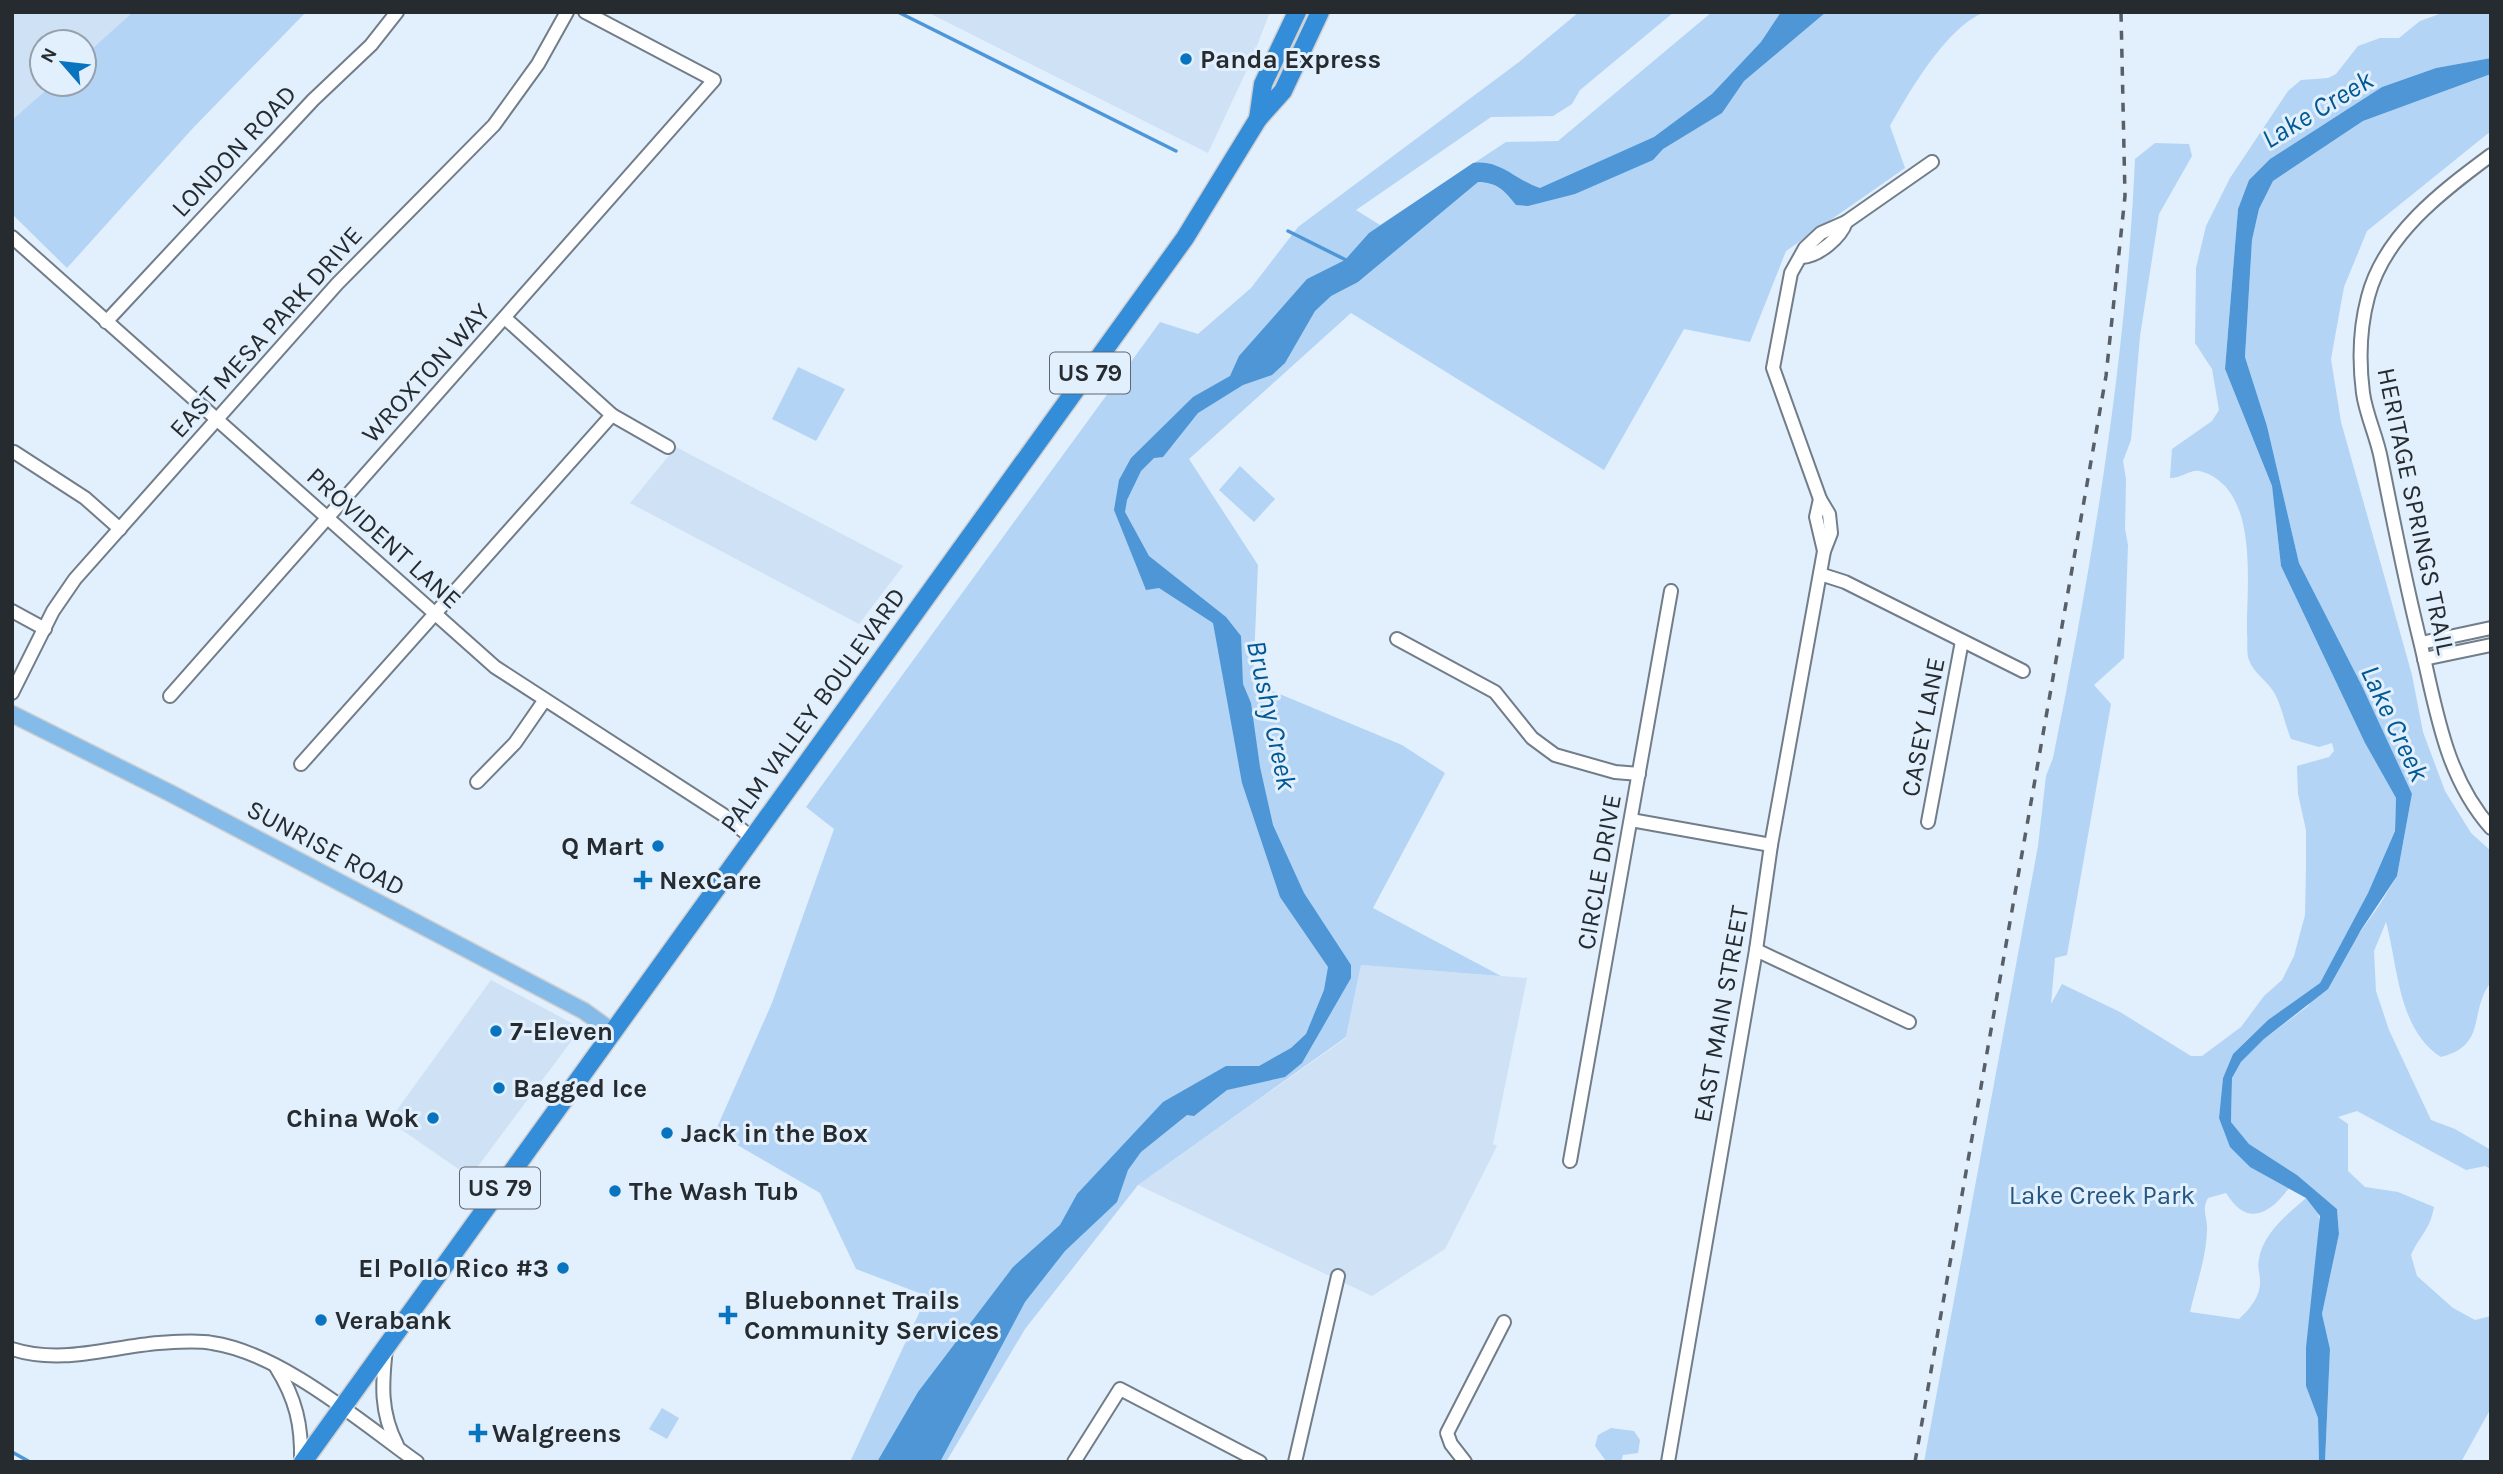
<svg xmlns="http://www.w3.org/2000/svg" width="2503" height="1474" viewBox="0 0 2503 1474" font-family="Karla,sans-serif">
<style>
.built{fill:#cfe1f4}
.green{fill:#b3d4f4}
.water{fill:#4e96d6}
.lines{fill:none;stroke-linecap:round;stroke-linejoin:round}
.stream{stroke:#4e96d6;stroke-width:3.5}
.minor-casing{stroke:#717d89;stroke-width:16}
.major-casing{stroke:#cfd0d1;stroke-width:19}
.highway-casing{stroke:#cfd0d1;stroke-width:21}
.minor{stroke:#fff;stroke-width:12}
.major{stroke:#85bbe8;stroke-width:16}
.highway{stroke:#338dd8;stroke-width:18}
.rail{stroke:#585f67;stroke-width:3.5;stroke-dasharray:9 9;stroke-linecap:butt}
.poi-dot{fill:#0874bf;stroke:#e2effd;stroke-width:2.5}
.labels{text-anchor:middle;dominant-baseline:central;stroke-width:6;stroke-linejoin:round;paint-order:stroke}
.shield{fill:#e2effd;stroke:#5e666e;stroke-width:2}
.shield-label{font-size:24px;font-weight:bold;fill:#262b30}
.poi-label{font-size:26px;font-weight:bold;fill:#262b30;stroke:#e2effd;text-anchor:start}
.street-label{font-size:26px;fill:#262b30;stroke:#e2effd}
.park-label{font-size:26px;fill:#235682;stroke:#e2effd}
.water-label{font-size:28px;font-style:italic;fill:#005894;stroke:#e2effd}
</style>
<rect width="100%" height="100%" fill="#e2effd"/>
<!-- built -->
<g class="built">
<path d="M12,12H133L84,56V42H42V84H53L12,120Z"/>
<path d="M927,12H1270L1251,61L1208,153Z"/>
<path d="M676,447L903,566L859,624L630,503Z"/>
<path d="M1361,965L1527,978L1493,1144L1497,1146L1445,1249L1372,1296L1138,1185L1346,1038Z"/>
<path d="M491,980L581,1028L470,1177L389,1121Z"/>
</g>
<!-- green -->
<g class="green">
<path d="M133,12H306L193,128L67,268L12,214V120L53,84H84V56Z"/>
<path d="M1579,12H1674L1580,90L1572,104L1553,116L1491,117L1356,210L1380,225L1506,142L1558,141L1712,12H1985C1947,26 1909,92 1890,126L1905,168L1786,251L1750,342L1684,329L1604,470L1351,313L1189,459L1258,565L1253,683L1402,745L1445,773L1373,908L1501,976L1361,965L1346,1037L1138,1185L1025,1329L946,1462H850L927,1296L856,1269L820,1193L715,1132L772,1003L834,829L806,807L1160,322L1198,334L1251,288L1298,227L1519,62Z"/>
<path d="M2445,12H2491V58L2436,68L2382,87L2270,159L2249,180L2238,209L2225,369L2272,486L2281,566L2365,743L2396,798L2395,831L2368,893L2320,983L2268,1020L2233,1054L2223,1078L2219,1118L2248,1165L2289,1188C2269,1215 2247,1227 2226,1193L2208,1198C2201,1210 2208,1218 2207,1231C2206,1259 2196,1285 2190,1312L2239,1319C2249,1310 2261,1296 2260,1281C2260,1274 2257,1266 2259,1259C2263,1233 2288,1214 2306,1198C2317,1207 2320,1214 2320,1228L2306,1347V1385L2318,1418L2319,1462H1924L2038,846L2046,776L2053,758C2093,560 2126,361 2135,159L2155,143L2189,144L2192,156L2159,214L2140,336L2131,440L2123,461L2126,479L2125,529L2128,545L2124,658L2094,685L2111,704L2067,955L2055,958L2051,1004L2062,984L2120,1012L2191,1056H2202L2241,1027L2264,996L2282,980L2294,956L2305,915L2306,867V830L2298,794L2297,766L2329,757L2334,751L2332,743L2319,747L2291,739C2285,725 2282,707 2275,694C2268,681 2254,674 2249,660C2246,652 2248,642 2247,633C2246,586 2261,488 2200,471C2190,469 2182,478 2170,478L2172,449L2212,421L2219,410L2212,369L2195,343L2196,268L2206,226L2230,178L2288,91L2301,80L2328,78L2336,74L2358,46L2380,38H2399L2420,21Z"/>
<path d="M2491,74V131L2367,231L2344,287L2331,359L2341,422L2412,675L2423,732L2445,791L2471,833L2491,851V982C2468,1012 2488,1045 2441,1057C2398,1030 2398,966 2386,922L2374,951L2376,991L2389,1030L2431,1120L2455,1129L2491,1150V1169L2485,1166L2466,1170L2357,1111L2338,1117L2348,1124V1171L2365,1187L2398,1192L2434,1207C2430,1230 2420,1235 2411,1255L2417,1276L2453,1308L2475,1320L2491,1316V1408L2461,1462H2325L2330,1349L2322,1314L2339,1234L2337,1209L2297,1175L2249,1144L2231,1122L2232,1078L2241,1062L2264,1039L2308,1006L2380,904L2397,876L2412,795L2362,686L2299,563L2267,426L2245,357L2252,240L2259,209L2273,181L2363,121Z"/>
<path d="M798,367L845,389L816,441L772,419Z"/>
<path d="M1240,466L1275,499L1254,522L1219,490Z"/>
<path d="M662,1408L679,1418L667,1439L649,1429Z"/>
<path d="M1611,1428L1634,1431L1640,1440L1638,1453L1623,1455L1621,1462L1606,1461L1595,1446L1598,1435Z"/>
</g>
<!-- water -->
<g class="water">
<path d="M1781,12H1826L1744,81L1722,113L1663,149L1653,160L1575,194L1528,206L1516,205C1505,191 1497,182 1478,182L1358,282L1331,296L1315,311L1285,363L1272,375L1243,385L1198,413L1163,457L1154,458L1141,471L1127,500L1125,512L1149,556L1226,617L1241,636L1243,684L1251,703L1260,767L1273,825L1304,893L1351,965V978L1302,1063L1285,1077L1227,1090L1194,1116L1187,1115L1141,1152L1128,1170L1117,1202L1065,1251L1025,1302L940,1462H877L918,1392L1013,1267L1060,1225L1077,1194L1163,1102L1226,1066H1259L1291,1048L1306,1034L1324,990L1328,967L1280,897L1242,783L1213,623L1159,588L1146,590L1114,510L1119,480L1131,458L1193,397L1230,376L1239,356L1307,279L1345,260L1369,233L1473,163C1500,159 1515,180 1540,188L1654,137L1712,94L1761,42Z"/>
<path d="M2491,58V74L2363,121L2273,181L2259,209L2252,240L2245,357L2267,426L2299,563L2362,686L2412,794L2397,876L2361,930L2328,989L2264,1039L2241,1062L2232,1078L2231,1122L2249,1144L2297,1175L2337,1209L2339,1234L2322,1314L2330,1349L2325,1462H2319L2318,1418L2306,1386V1347L2320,1216L2306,1198L2250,1167L2230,1147L2219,1118L2223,1078L2233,1054L2268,1020L2320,983L2368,893L2395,831L2396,798L2365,743L2281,566L2272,486L2225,369L2238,209L2249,180L2270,159L2382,87L2436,68Z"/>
</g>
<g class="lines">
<!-- stream -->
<g class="stream">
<path d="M898,12L1176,151"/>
<path d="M1288,231L1348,261"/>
<path d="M12,1452L30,1462"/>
</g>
<defs>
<g id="minor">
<path d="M2491,155C2441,192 2384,235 2368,297C2360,327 2359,362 2363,393C2366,415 2377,437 2381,459C2393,520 2405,581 2420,641C2436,707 2444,775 2491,828"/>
<path d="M12,237L495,667L725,816L752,838"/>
<path d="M1802,257C1819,256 1841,237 1846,222"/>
<path d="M505,318L612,415L668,447"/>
<path d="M106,322L313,100L371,45L397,12"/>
<path d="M14,452L85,498L120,529"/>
<path d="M1820,499L1816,517L1824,551"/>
<path d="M1820,574L1845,582L2023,671"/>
<path d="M12,611L45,629"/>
<path d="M1397,639L1495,692L1532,738L1555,755L1615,772L1639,774"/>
<path d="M2421,643L2491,628"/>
<path d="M2424,659L2491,645"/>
<path d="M12,693L53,611L75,579L337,284L494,125L538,64L567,12"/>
<path d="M170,696L714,80L585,12"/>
<path d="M301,764L612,415"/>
<path d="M477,782L515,743L544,701"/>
<path d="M1631,820L1771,845"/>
<path d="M1928,822L1962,641"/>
<path d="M1756,950L1909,1022"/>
<path d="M1570,1161L1671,591"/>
<path d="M386,1348C382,1384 380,1412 397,1445"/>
<path d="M12,1349C62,1365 109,1347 159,1343C176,1342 196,1340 212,1343C281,1353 361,1422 417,1462"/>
<path d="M276,1367C296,1399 302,1425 301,1462"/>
<path d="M1074,1462L1120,1389L1260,1462"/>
<path d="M1295,1462L1338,1276"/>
<path d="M1465,1462L1451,1444L1447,1433L1504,1322"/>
<path d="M1668,1462L1756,950L1771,845L1824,551L1831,533L1829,514L1820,499L1773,368L1791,273L1805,248L1821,233L1846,222L1932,162"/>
</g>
<path id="major" d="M12,714L170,793L584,1011L613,1032"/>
<g id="highway">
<path d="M1258,119L1263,84L1297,12"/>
<path d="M303,1462L1185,238L1258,119L1283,91L1320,12"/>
</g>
</defs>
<!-- minor casing -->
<use href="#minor" class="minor-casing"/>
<!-- major casing -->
<use href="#major" class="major-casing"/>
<!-- highway casing -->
<use href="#highway" class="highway-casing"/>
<!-- minor -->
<use href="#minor" class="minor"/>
<!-- major -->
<use href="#major" class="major"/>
<!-- highway -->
<use href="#highway" class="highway"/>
<!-- rail -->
<path class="rail" d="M1915,1462L2106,376L2125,196L2121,12"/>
</g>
<!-- markers -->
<g class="poi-dot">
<circle cx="1186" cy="59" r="7"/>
<circle cx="658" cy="846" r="7"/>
<path d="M639.5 869.5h7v7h7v7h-7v7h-7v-7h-7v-7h7z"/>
<circle cx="496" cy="1031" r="7"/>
<circle cx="499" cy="1088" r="7"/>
<circle cx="433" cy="1118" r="7"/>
<circle cx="667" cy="1133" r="7"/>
<circle cx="615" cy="1191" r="7"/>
<circle cx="563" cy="1268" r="7"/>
<path d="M724.5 1304.5h7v7h7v7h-7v7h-7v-7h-7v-7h7z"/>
<circle cx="321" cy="1320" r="7"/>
<path d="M474.5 1422.5h7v7h7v7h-7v7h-7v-7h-7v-7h7z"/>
</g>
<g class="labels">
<!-- shield labels -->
<g class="shield">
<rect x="1050" y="352.5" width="80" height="41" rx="5"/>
<rect x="460" y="1167.5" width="80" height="41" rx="5"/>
</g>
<g class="shield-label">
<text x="1090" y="373">US 79</text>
<text x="500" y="1188">US 79</text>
</g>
<!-- poi labels -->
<g class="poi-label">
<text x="1200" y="59">Panda Express</text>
<text x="644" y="846" text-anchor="end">Q Mart</text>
<text x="659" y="880">NexCare</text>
<text x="510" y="1031">7-Eleven</text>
<text x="513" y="1088">Bagged Ice</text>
<text x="419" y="1118" text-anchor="end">China Wok</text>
<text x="681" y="1133">Jack in the Box</text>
<text x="629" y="1191">The Wash Tub</text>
<text x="549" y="1268" text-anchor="end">El Pollo Rico #3</text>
<text x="744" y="1300">Bluebonnet Trails<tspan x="744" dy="30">Community Services</tspan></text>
<text x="335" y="1320">Verabank</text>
<text x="492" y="1433">Walgreens</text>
</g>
<!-- street labels -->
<g class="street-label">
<text transform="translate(234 151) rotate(-47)">LONDON ROAD</text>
<text transform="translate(266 332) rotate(-48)">EAST MESA PARK DRIVE</text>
<text transform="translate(426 373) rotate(-48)">WROXTON WAY</text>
<text transform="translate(2416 511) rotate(78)">HERITAGE SPRINGS TRAIL</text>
<text transform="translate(384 538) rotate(42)">PROVIDENT LANE</text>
<text transform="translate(813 710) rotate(-54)">PALM VALLEY BOULEVARD</text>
<text transform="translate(1923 727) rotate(-79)">CASEY LANE</text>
<text transform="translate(326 848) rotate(28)">SUNRISE ROAD</text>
<text transform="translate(1599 872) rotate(-80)">CIRCLE DRIVE</text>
<text transform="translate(1721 1014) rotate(-80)">EAST MAIN STREET</text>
</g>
<!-- park labels -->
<g class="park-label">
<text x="2102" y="1195">Lake Creek Park</text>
</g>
<!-- water labels -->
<g class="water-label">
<text transform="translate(2317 109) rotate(-31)">Lake Creek</text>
<text transform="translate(1272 715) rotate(78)">Brushy Creek</text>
<text transform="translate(2395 723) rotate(65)">Lake Creek</text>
</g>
</g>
<!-- border -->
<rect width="2503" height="1474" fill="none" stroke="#262b30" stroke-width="28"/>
<!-- north arrow -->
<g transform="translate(63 63) rotate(298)"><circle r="33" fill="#e2effd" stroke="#97a1ab" stroke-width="2"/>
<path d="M0-5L12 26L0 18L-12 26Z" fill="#0874bf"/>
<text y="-10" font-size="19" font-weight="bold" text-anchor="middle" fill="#262b30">N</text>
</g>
</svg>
